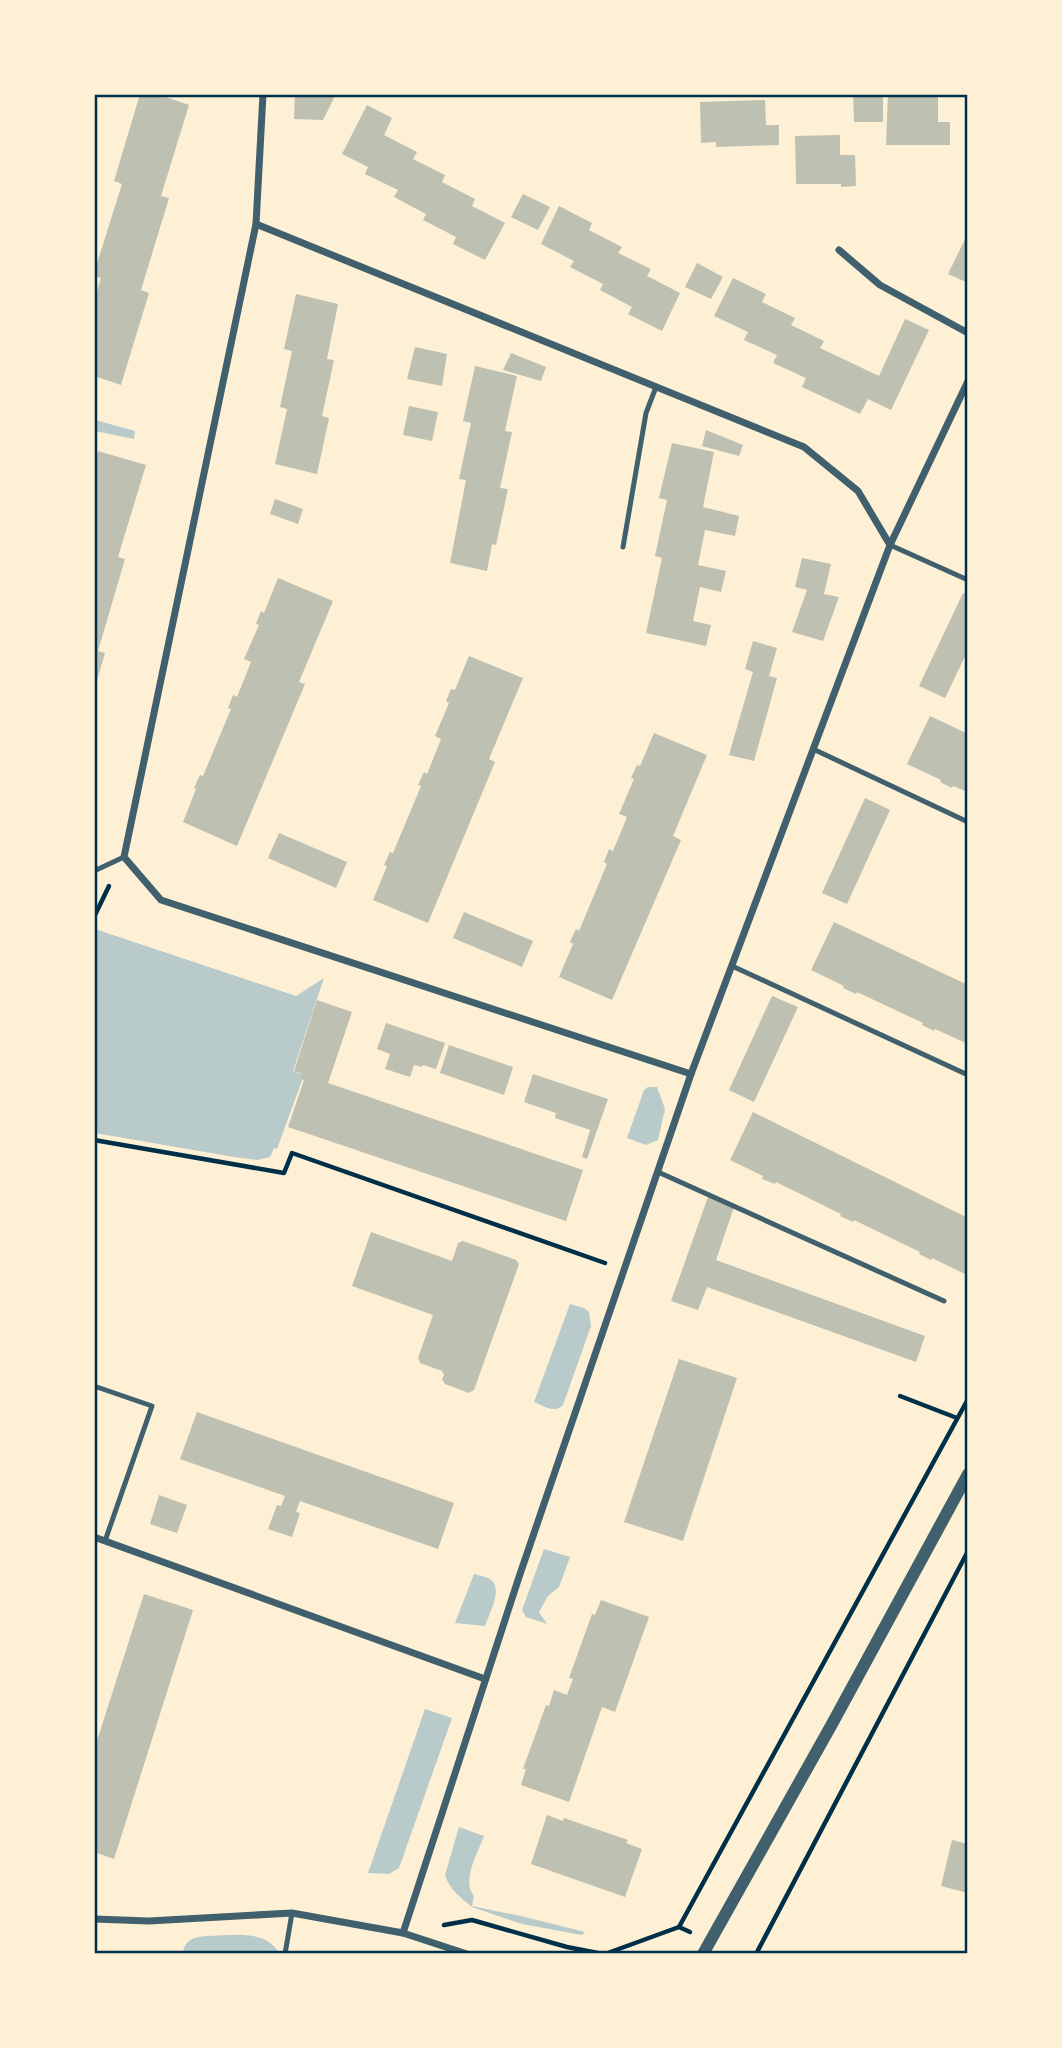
<svg xmlns="http://www.w3.org/2000/svg" width="1062" height="2048" viewBox="0 0 1062 2048" font-family="'Playfair Display',serif">
<style>
.green{fill:#b9caca}
.building{fill:#bec0b2}
.lines{fill:none;stroke-linecap:round;stroke-linejoin:round}
.path{stroke:#003049;stroke-width:4.5}
.service{stroke:#3f606c;stroke-width:5}
.minor{stroke:#3f606c;stroke-width:7}
.tertiary{stroke:#3f606c;stroke-width:12}
.neatline{fill:none;stroke:#003049;stroke-width:2.5}
</style>
<rect width="100%" height="100%" fill="#fdf0d5"/>
<!-- green -->
<g class="green">
<path d="M95,420L135,431L134,439L95,431Z"/>
<path d="M95,929L296,996L324,978L293,1071L304,1075L277,1149L274,1148L270,1157L258,1160L234,1157L95,1133Z"/>
<path d="M648,1087H657L665,1109L658,1140L646,1145L627,1138L644,1090Z"/>
<path d="M570,1304L584,1308L589,1312L591,1326L563,1405C554,1414 544,1406 534,1402Z"/>
<path d="M544,1549L570,1557L559,1587L548,1596L539,1612L547,1624L526,1617L522,1610Z"/>
<path d="M474,1574C479,1575 486,1577 490,1579C504,1588 489,1614 485,1626L455,1623Z"/>
<path d="M425,1709L452,1718L399,1868L389,1874L368,1873Z"/>
<path d="M459,1827L484,1836C478,1853 461,1881 474,1896L472,1906L525,1917L585,1932L582,1935L522,1924L472,1907C461,1898 449,1889 445,1875Z"/>
<path d="M206,1936C231,1936 265,1928 279,1953H183C185,1940 193,1937 206,1936Z"/>
</g>
<!-- building -->
<g class="building">
<path d="M140,94H157L189,105L161,196L169,198L141,290L149,293L121,385L94,376V301L101,278L94,276V273L122,184L114,181Z"/>
<path d="M295,94H336L323,120L294,119Z"/>
<path d="M853,94H883V122H854Z"/>
<path d="M888,94H938V122H950V145H886Z"/>
<path d="M765,100L766,125H779V145L716,147V142L701,143L700,102Z"/>
<path d="M367,105L392,118L384,135L417,152L413,159L445,175L442,182L475,199L472,206L505,223L485,260L453,244L456,237L423,220L426,214L394,197L398,190L365,174L368,167L342,154Z"/>
<path d="M840,135V155H855L856,186L841,187V184H796L795,136Z"/>
<path d="M523,194L550,207L538,230L511,217Z"/>
<path d="M559,206L592,223L589,230L622,247L618,253L651,269L647,276L680,293L662,331L628,314L632,307L600,290L603,284L570,267L574,261L541,244Z"/>
<path d="M968,233V283L948,274Z"/>
<path d="M697,263L723,277L711,299L685,287Z"/>
<path d="M733,278L766,294L762,302L795,318L791,325L824,341L820,348L879,376L905,319L929,330L891,410L868,399L860,414L802,387L806,378L773,363L777,355L744,340L748,332L714,316Z"/>
<path d="M296,294L338,304L327,359L334,360L322,416L329,418L317,474L275,464L287,409L280,407L292,351L284,349Z"/>
<path d="M415,347L447,354L442,386L407,379Z"/>
<path d="M511,353L546,367L541,381L503,370Z"/>
<path d="M475,366L517,376L505,431L512,432L500,488L508,489L496,545L492,544L487,571L450,563L466,480L459,479L471,423L463,421Z"/>
<path d="M409,406L438,412L432,441L403,435Z"/>
<path d="M706,430L743,445L739,456L702,446Z"/>
<path d="M672,443L714,452L703,507L739,516L735,536L705,530L698,565L726,571L721,592L700,587L693,621L711,625L706,646L646,633L662,558L655,556L667,500L659,498Z"/>
<path d="M98,451L146,465L118,557L125,559L98,651L105,653L95,687L94,462Z"/>
<path d="M275,499L303,509L298,524L270,514Z"/>
<path d="M802,558L831,564L824,594L839,597L823,641L792,632L807,590L795,587Z"/>
<path d="M278,578L333,601L299,682L305,684L237,846L183,822L196,789L194,788L200,775L203,776L231,709L228,708L233,695L237,697L251,662L244,659L259,625L256,624L261,611L264,613Z"/>
<path d="M963,593L968,595V650L945,698L919,686Z"/>
<path d="M753,641L777,648L769,676L777,678L754,761L729,755L753,672L745,669Z"/>
<path d="M469,656L523,678L489,759L495,762L428,923L373,900L387,866L384,865L390,852L393,853L421,786L418,785L424,772L427,774L441,739L435,736L449,703L446,701L451,689L455,690Z"/>
<path d="M930,716L968,734V792L953,786L952,788L940,782L941,780L907,764Z"/>
<path d="M654,733L707,755L673,836L681,840L612,1000L559,977L573,944L570,942L576,929L579,931L607,864L604,862L609,849L613,851L627,817L619,814L634,779L631,778L637,765L640,766Z"/>
<path d="M865,798L890,810L847,904L822,893Z"/>
<path d="M279,833L347,862L336,888L268,858Z"/>
<path d="M464,912L533,941L522,967L453,938Z"/>
<path d="M834,922L968,985V1044L935,1029L934,1031L922,1025L923,1023L857,992L856,994L843,988L844,986L811,970Z"/>
<path d="M772,996L798,1007L754,1102L729,1090Z"/>
<path d="M317,1000L352,1012L328,1083L583,1170L566,1221L288,1127L304,1080L300,1079L302,1074L294,1071Z"/>
<path d="M386,1023L445,1043L436,1069L423,1065L422,1067L414,1065L410,1077L385,1069L390,1054L377,1049Z"/>
<path d="M449,1045L513,1067L504,1095L440,1073Z"/>
<path d="M533,1074L608,1099L587,1159L582,1157L590,1130L555,1118L556,1113L524,1102Z"/>
<path d="M753,1112L968,1218V1269L965,1274L932,1258L931,1260L919,1254L920,1252L854,1220L853,1222L840,1216L841,1214L776,1182L775,1184L762,1179L763,1176L730,1160Z"/>
<path d="M708,1197L734,1207L716,1260L925,1336L916,1362L707,1287L698,1310L671,1301Z"/>
<path d="M371,1232L452,1261L458,1243L463,1241L516,1260L519,1264L474,1390L469,1393L445,1384L442,1379L444,1375L442,1371L420,1363L418,1358L433,1315L352,1286Z"/>
<path d="M679,1359L737,1378L683,1541L624,1522Z"/>
<path d="M197,1412L454,1503L438,1549L300,1501L296,1512L300,1513L292,1537L268,1529L277,1505L281,1506L285,1496L180,1459Z"/>
<path d="M159,1495L187,1505L177,1533L150,1524Z"/>
<path d="M144,1594L193,1610L114,1859L94,1852V1750Z"/>
<path d="M601,1600L649,1617L615,1712L602,1707L569,1802L521,1785L526,1769H523L546,1705L549,1706L554,1690L567,1695L573,1679L569,1678L592,1614L595,1615Z"/>
<path d="M547,1815L563,1821L564,1818L628,1840L626,1843L642,1849L625,1897L531,1864Z"/>
<path d="M952,1840L968,1844V1893L941,1886Z"/>
</g>
<g class="lines">
<!-- path -->
<g class="path">
<path d="M94,917L109,886"/>
<path d="M94,1140L284,1173L292,1153L605,1263"/>
<path d="M900,1396L957,1418"/>
<path d="M444,1925L472,1920L567,1947L603,1954"/>
<path d="M679,1927L968,1399"/>
<path d="M605,1954L679,1927L690,1932"/>
<path d="M756,1954L968,1551"/>
</g>
<!-- service -->
<g class="service">
<path d="M890,545L968,580"/>
<path d="M623,547L646,413L656,387"/>
<path d="M813,749L968,822"/>
<path d="M94,871L124,857"/>
<path d="M732,966L968,1075"/>
<path d="M658,1172L944,1301"/>
<path d="M94,1386L152,1406L105,1541"/>
<path d="M285,1954L292,1913"/>
</g>
<!-- minor -->
<g class="minor">
<path d="M263,94L256,224L124,857L161,900L691,1074"/>
<path d="M256,224L804,447L858,491L890,545L691,1074L519,1577L403,1933"/>
<path d="M839,250L880,285L968,333"/>
<path d="M890,545L968,381"/>
<path d="M94,1537L485,1679"/>
<path d="M94,1919L149,1921L292,1913L403,1933L467,1954"/>
</g>
<!-- tertiary -->
<path class="tertiary" d="M703,1954L832,1724L968,1474"/>
</g>
<!-- border -->
<rect width="1062" height="2048" fill="none" stroke="#fdf0d5" stroke-width="192"/>
<rect x="96" y="96" width="870" height="1856" class="neatline"/>
</svg>
